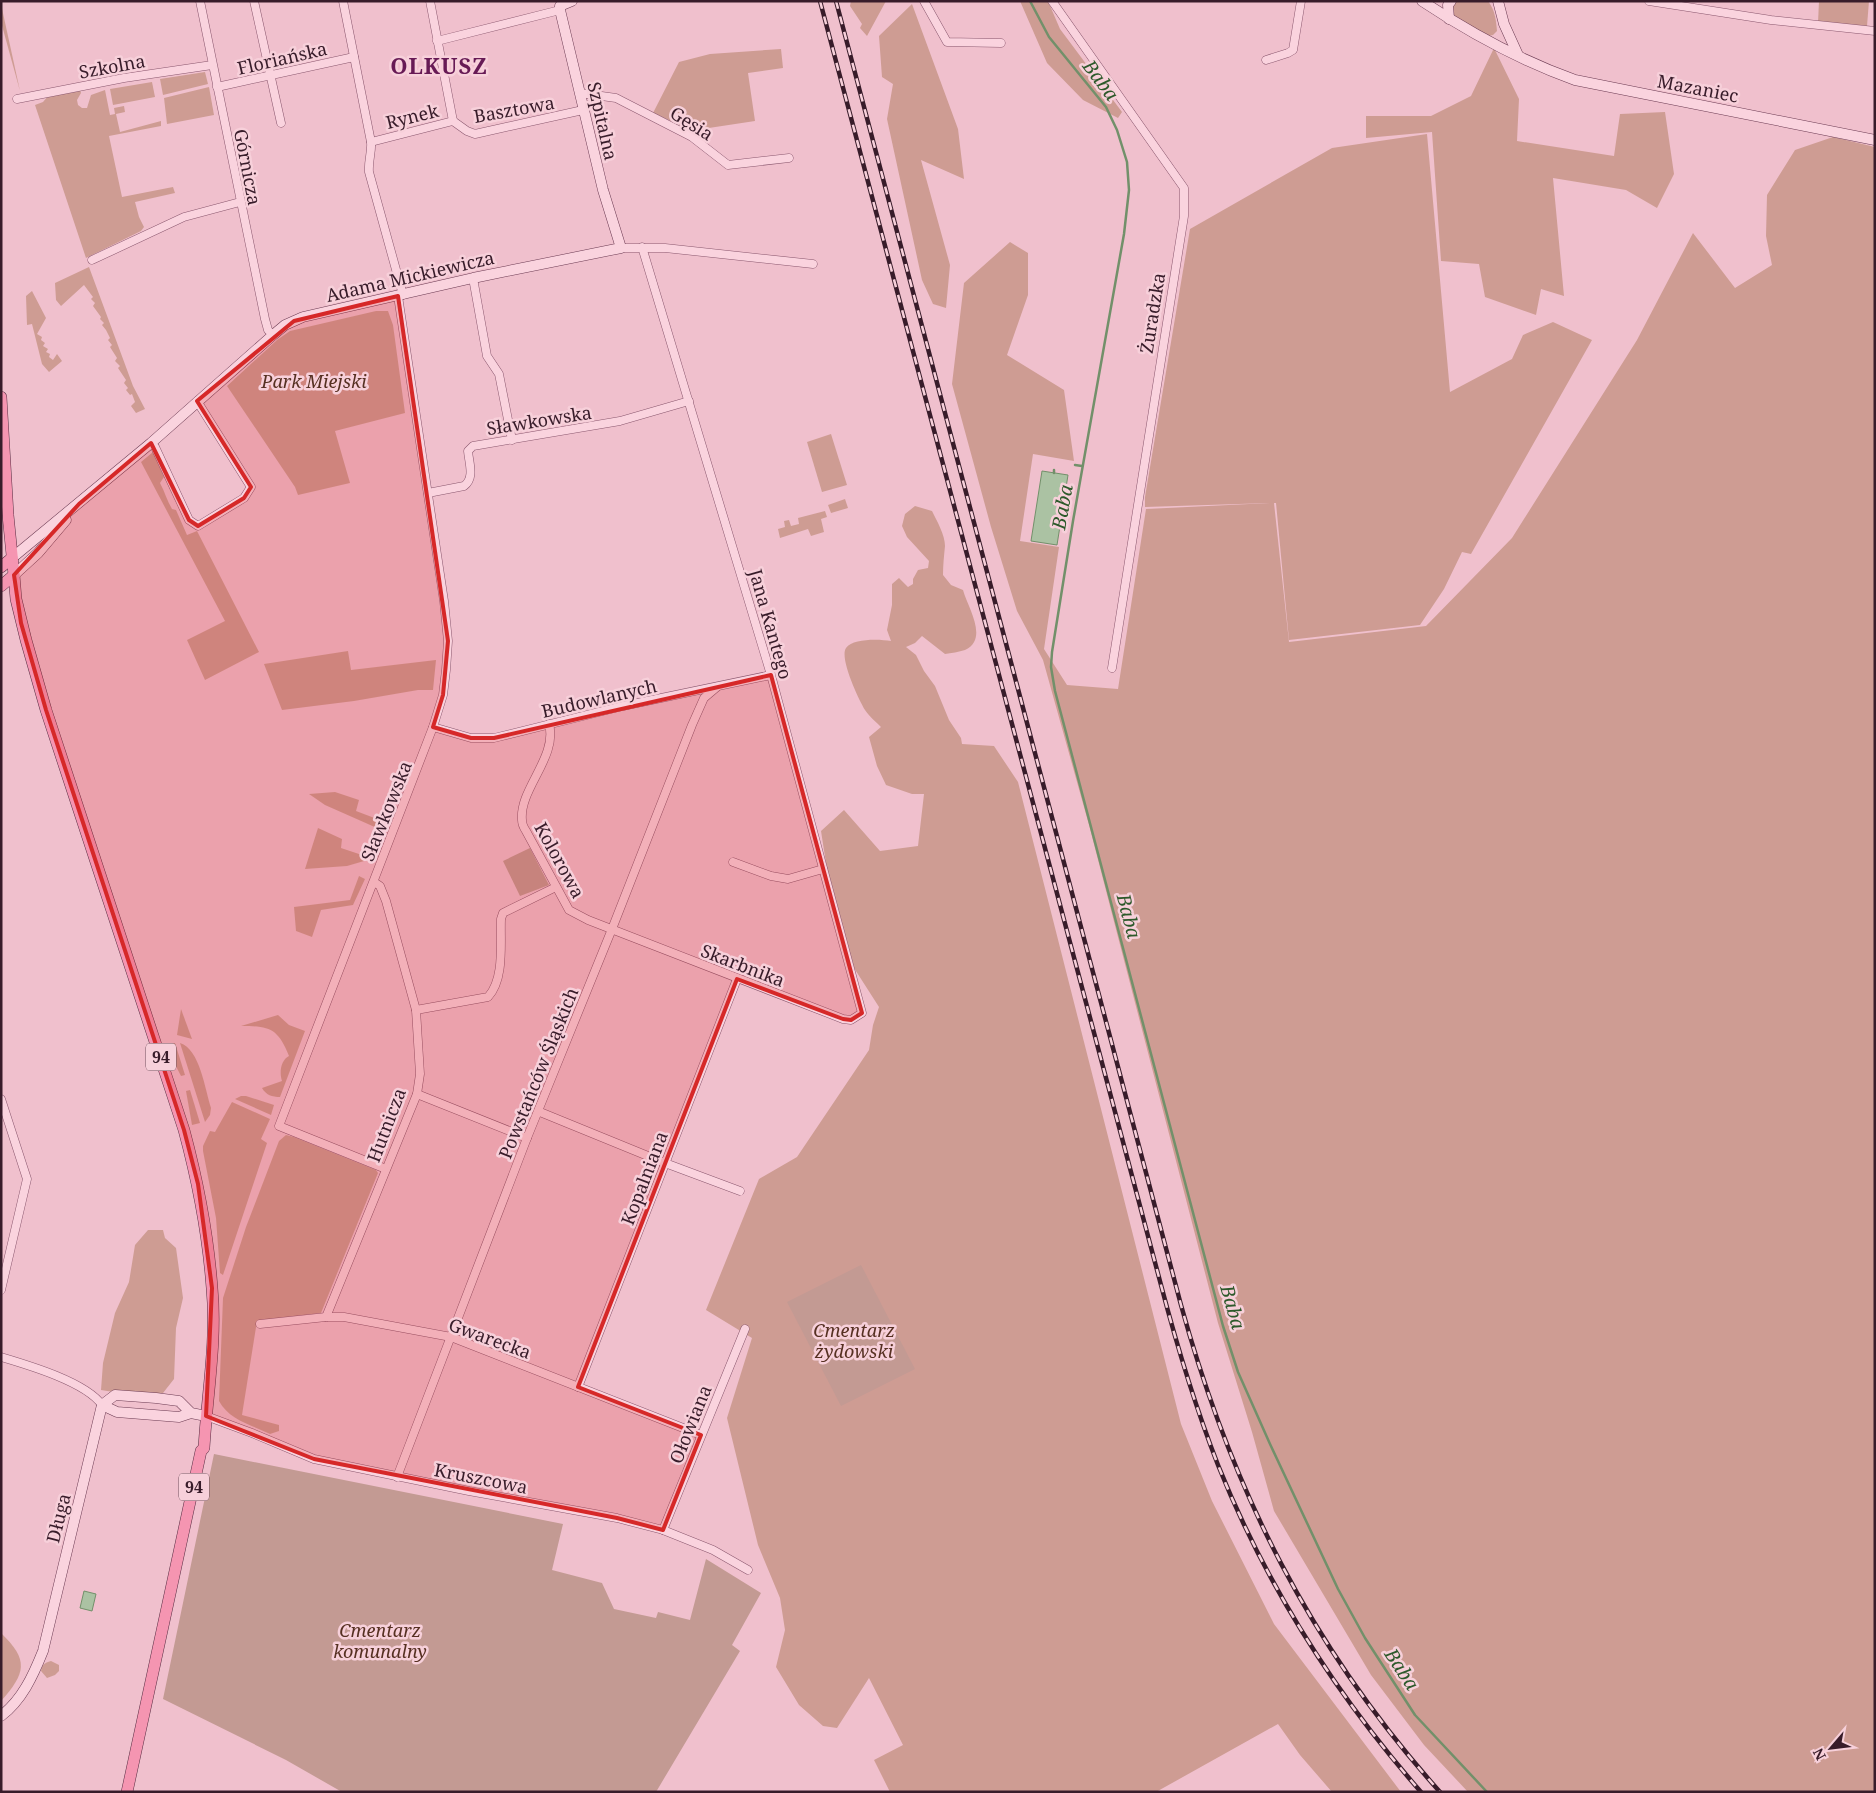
<svg xmlns="http://www.w3.org/2000/svg" width="1876" height="1793" viewBox="0 0 1876 1793" font-family="'Noto Serif',serif">
<style>
.green{fill:#ce9c93}
.cemetery{fill:#c39a93}
.water{fill:#abc2a3;stroke:#72906a}
.lines{fill:none;stroke-linecap:round;stroke-linejoin:round}
.stream{stroke:#72906a;stroke-width:2.5}
.street-casing{stroke:#8a576e;stroke-width:9}
.secondary-casing{stroke:#6b3a52;stroke-width:11}
.primary-casing{stroke:#572c42;stroke-width:12}
.street{stroke:#fad3de;stroke-width:8}
.secondary{stroke:#fad3de;stroke-width:10}
.primary{stroke:#f595b1;stroke-width:11}
.rail-casing{stroke:#381c2a;stroke-width:4.5}
.rail{stroke:#f7d0da;stroke-width:2.5;stroke-dasharray:8;stroke-linecap:butt}
.marked{fill:#d62828;fill-opacity:0.2;stroke:#d62828;stroke-width:4;stroke-linejoin:round}
.labels{text-anchor:middle;dominant-baseline:central;stroke-width:5;stroke-linejoin:round;paint-order:stroke}
.shield{fill:#f7d0da;stroke:#71525f;stroke-width:1}
.shield-label{font-size:16px;font-weight:bold;fill:#381c2a}
.street-label{font-size:18px;fill:#381c2a;stroke:#f7d0da}
.park-label{font-size:18px;font-style:italic;fill:#563022;stroke:#f7d0da}
.water-label{font-size:19px;font-style:italic;fill:#2d592b;stroke:#f7d0da}
.district-label{font-size:22px;font-weight:bold;letter-spacing:1px;fill:#671a55;stroke:#f7d0da}
</style>
<rect width="100%" height="100%" fill="#f0c0cd"/>
<!-- green -->
<g class="green">
<path d="M851,1H886L867,36L860,28L862,24L850,6Z"/>
<path d="M1020,1H1048L1060,29L1122,112L1118,118L1083,100L1047,63Z"/>
<path d="M1455,1H1488C1495,10 1496,20 1497,31L1493,35L1488,36L1458,20L1451,11Z"/>
<path d="M1819,1H1869L1867,26L1818,23Z"/>
<path d="M1,4L20,91L1,22Z"/>
<path d="M912,4L958,129L964,179L921,160L950,265L946,308L933,304L922,280L887,119L893,84L882,77L879,36Z"/>
<path d="M1494,48L1519,99L1517,141L1614,156L1620,114L1665,112L1674,174L1657,208L1626,190L1553,178L1564,296L1541,289L1536,315L1485,297L1479,264L1441,261L1432,132L1366,138V116H1431L1471,96Z"/>
<path d="M781,49L783,68L748,73L755,121L689,131L678,124L653,113L679,62L710,54Z"/>
<path d="M205,72L208,84L163,95L160,79Z"/>
<path d="M152,82L155,97L113,105L110,89Z"/>
<path d="M209,87L214,115L167,124L164,98Z"/>
<path d="M80,90L81,93L77,100L78,105L82,108H87L91,95L105,90L110,115L115,114L114,108L124,106L125,112L116,114L120,132L161,121V126L109,136L122,197L173,187L175,193L135,202L139,217L144,227L141,231L86,258L35,105L43,102L48,96Z"/>
<path d="M1427,134L1450,392L1512,359L1523,335L1553,322L1592,340L1471,554L1462,552L1444,589L1420,625L1289,640L1276,503H1274L1289,642L1426,626L1512,538L1637,340L1693,233L1735,288L1772,265L1766,236L1767,195L1795,150L1833,137L1875,147V1792H1468L1424,1745L1371,1675L1274,1511L1252,1432L1218,1323L1089,825L1043,660L1017,611L991,527L952,384L964,283L1010,242L1028,253V295L1007,355L1064,390L1074,461L1033,454L1020,541L1059,547L1044,649L1067,685L1118,689L1146,509L1270,503L1145,507V497L1190,229L1332,148Z"/>
<path d="M89,267L133,386L145,409L136,413L131,406L135,402L132,394L130,395L126,390L128,388L124,383L126,380L118,368L120,366L115,361L117,358L110,347L112,345L108,340L110,338L106,330L102,325L104,323L100,319L101,317L93,306L95,303L91,299L93,297L84,285L61,306L56,300L55,283Z"/>
<path d="M32,291L46,318L37,334L42,337L41,340L45,343L43,346L48,349L46,352L50,354L49,357L53,360L57,354L62,361L49,372L42,364L32,324L27,325L26,296Z"/>
<path d="M376,311H388L393,325L405,413L335,431L350,483L298,495L295,487L227,386L277,340L290,331Z"/>
<path d="M831,434L847,485L822,492L807,442Z"/>
<path d="M153,452L164,477L160,483C165,492 167,501 172,509L176,510L187,535L197,531L259,652L205,680L187,640L225,621L141,462Z"/>
<path d="M845,499L848,508L831,513L828,505Z"/>
<path d="M915,506L932,511C937,521 945,535 945,546C944,556 943,565 943,575L951,585L963,590C968,608 989,639 965,650C959,652 951,653 945,654L922,636L915,643L906,647L916,655L924,671L935,686L949,720L961,738L962,744L994,746L1018,782L1181,1424L1212,1501L1274,1624L1401,1792H1332L1300,1755L1278,1724L1156,1792H890L874,1760L903,1745L869,1678L837,1728L823,1726L799,1705L776,1667L785,1630L780,1598L758,1545L727,1418L752,1338L706,1310L759,1179L797,1157L869,1050L873,1025L879,1007L854,968L828,876L821,831L844,810L880,851L918,846L924,794H912L886,785L877,766L869,737L881,727C876,722 869,716 865,710C859,700 839,658 846,648C853,638 880,639 891,641L887,630L892,605V584L899,578L908,587L913,584V579L918,570L928,568L929,561L907,537L902,526L905,514Z"/>
<path d="M825,511L827,517L821,519L824,532L811,536L808,529L780,538L778,529L785,527L784,521L789,520L791,526L799,524L798,518Z"/>
<path d="M348,651L351,670L436,660L433,690H418L354,701L282,710L264,664Z"/>
<path d="M335,792L359,800L356,811L385,822L375,849L372,848L370,844L377,828L325,805L309,794Z"/>
<path d="M318,828L342,839L341,848L359,854L364,851H369L372,855L371,859L347,866L305,869Z"/>
<path d="M359,876L365,879L353,905L321,910L312,937L296,931L294,907L350,900Z"/>
<path d="M181,1009L192,1039L177,1035Z"/>
<path d="M278,1015L289,1025L305,1031L280,1097C272,1097 266,1095 262,1088L282,1081C279,1072 281,1060 289,1056C278,1028 269,1026 241,1026Z"/>
<path d="M170,1043H175L185,1075L181,1076L166,1047Z"/>
<path d="M180,1043C200,1049 205,1090 211,1108L210,1115L205,1122Z"/>
<path d="M190,1090L200,1123L192,1125L186,1091Z"/>
<path d="M241,1096H246L274,1105L271,1115L235,1099Z"/>
<path d="M232,1102L270,1119L261,1139L267,1143L223,1275L220,1273L216,1218L203,1151V1146L210,1131L215,1132Z"/>
<path d="M286,1135L294,1137L376,1170L378,1173L321,1313L257,1321L242,1415L279,1425V1431L270,1434C252,1425 229,1420 219,1401L223,1298L246,1227L279,1141Z"/>
<path d="M148,1230H163L165,1238L176,1248L183,1298L176,1328L174,1379L163,1393L144,1397L101,1390L103,1363L115,1313L129,1282L135,1245Z"/>
<path d="M1,1633C29,1660 26,1673 1,1701Z"/>
<path d="M51,1661L59,1665V1671L55,1675L47,1678L41,1671C42,1665 44,1663 51,1661Z"/>
</g>
<!-- cemetery -->
<g class="cemetery">
<path d="M530,848L549,885L520,896L503,861Z"/>
<path d="M861,1265L915,1369L841,1406L787,1302Z"/>
<path d="M214,1454L563,1524L552,1570L602,1583L614,1609L656,1618L658,1612L690,1620L706,1559L761,1593L732,1645L740,1651L656,1792H342L286,1760L163,1699Z"/>
</g>
<!-- water -->
<g class="water">
<path d="M1042,471L1068,475L1057,545L1031,541Z"/>
<path d="M84,1591L96,1594L92,1611L80,1608Z"/>
</g>
<g class="lines">
<!-- stream -->
<g class="stream">
<path d="M1030,1L1049,37L1106,107L1117,130L1127,162L1129,190L1124,234L1073,521L1052,652L1051,667L1055,691L1223,1326L1238,1372L1270,1444L1338,1589L1365,1638L1415,1715L1487,1792"/>
<path d="M1075,465L1082,466"/>
<path d="M1054,473V470"/>
</g>
<defs>
<g id="street">
<path d="M200,1L265,319L268,330L273,335"/>
<path d="M254,1L281,123"/>
<path d="M343,1L371,142C372,152 368,161 369,172L403,295"/>
<path d="M430,1L453,121"/>
<path d="M924,1L947,42L1001,43"/>
<path d="M1052,1L1184,188V216L1112,668"/>
<path d="M1649,1L1771,20L1875,31"/>
<path d="M437,41L560,10"/>
<path d="M1266,60L1288,53L1293,50L1301,1"/>
<path d="M217,87L354,57"/>
<path d="M580,93L616,98L692,137L728,165L789,158"/>
<path d="M17,99L124,78L212,65"/>
<path d="M453,121L467,131L475,134L583,110"/>
<path d="M371,142L453,121"/>
<path d="M621,248H665L813,264"/>
<path d="M92,260L184,217L240,202"/>
<path d="M473,278L487,356L499,374L512,440"/>
<path d="M151,443L155,447L189,520L198,526L244,498L251,487L197,401"/>
<path d="M428,493L464,486C475,478 469,463 468,451L473,446L620,421L689,401"/>
<path d="M549,724C558,757 519,789 522,820C522,824 524,828 526,831L569,910L588,920L843,1019L851,1020L862,1013L771,675L642,247"/>
<path d="M433,727L471,738H494L623,706L771,675"/>
<path d="M733,862L771,876L788,879L823,869"/>
<path d="M416,1010L488,997C505,979 500,942 501,919L503,913L556,887"/>
<path d="M417,1094L527,1138"/>
<path d="M1,1099L27,1179L1,1290"/>
<path d="M540,1112L665,1163L740,1191"/>
<path d="M386,1169L279,1126L433,727L443,695L446,670L448,641L444,601L398,296"/>
<path d="M326,1317L417,1094L420,1074L416,1010L386,901L380,886L374,882"/>
<path d="M260,1324L326,1317H344L451,1337L701,1435"/>
<path d="M1,1357C28,1365 86,1382 102,1405"/>
<path d="M578,1387L737,979"/>
<path d="M206,1416L252,1433L314,1459L469,1491L617,1518L663,1530L713,1550L748,1570"/>
<path d="M397,1477L527,1138L612,929L692,725L704,698L717,687"/>
<path d="M663,1530L745,1329"/>
</g>
<g id="secondary">
<path d="M1422,1C1470,33 1522,61 1575,80L1875,140"/>
<path d="M1498,1L1504,24L1518,55"/>
<path d="M1449,19L1448,5L1451,1"/>
<path d="M12,558L151,443L273,335L285,325L303,317L473,278L621,248L603,190L560,10V6L572,1"/>
<path d="M14,575L38,553L66,520"/>
<path d="M102,1405L115,1395L156,1398L179,1401L191,1413L206,1416"/>
<path d="M102,1405L117,1412L179,1417L191,1413"/>
<path d="M1,1716C22,1700 33,1676 43,1651L102,1405"/>
</g>
<g id="primary">
<path d="M1,397L8,515L14,575L16,599L26,640L46,710L184,1130C198,1182 208,1234 212,1288C217,1341 207,1395 204,1448L201,1451L127,1792"/>
<path d="M1,567L12,558"/>
<path d="M1,586L14,575"/>
</g>
</defs>
<!-- street casing -->
<use href="#street" class="street-casing"/>
<!-- secondary casing -->
<use href="#secondary" class="secondary-casing"/>
<!-- primary casing -->
<use href="#primary" class="primary-casing"/>
<!-- street -->
<use href="#street" class="street"/>
<!-- secondary -->
<use href="#secondary" class="secondary"/>
<!-- primary -->
<use href="#primary" class="primary"/>
<defs>
<g id="rail">
<path d="M820,1L1161,1285C1177,1346 1195,1406 1218,1465C1266,1585 1336,1695 1421,1792"/>
<path d="M836,1L1181,1305C1232,1490 1311,1648 1440,1792"/>
</g>
</defs>
<!-- rail casing -->
<use href="#rail" class="rail-casing"/>
<!-- rail -->
<use href="#rail" class="rail"/>
</g>
<!-- marked area -->
<path class="marked" d="M398,296L448,641L443,695L433,727L471,738H494L771,675L862,1013L851,1020L843,1019L737,979L578,1387L701,1435L663,1530L617,1518L314,1459L206,1416L212,1288L198,1184L184,1130L46,710L21,623L14,575L79,504L151,443L189,520L198,526L244,498L251,487L197,401L294,321Z"/>
<g class="labels">
<!-- shield labels -->
<g class="shield">
<rect x="146" y="1043.5" width="30" height="27" rx="4"/>
<rect x="179" y="1473.5" width="30" height="27" rx="4"/>
</g>
<g class="shield-label">
<text x="161" y="1057">94</text>
<text x="194" y="1487">94</text>
</g>
<!-- street labels -->
<g class="street-label">
<text transform="translate(282 58) rotate(-13)">Floriańska</text>
<text transform="translate(112 66) rotate(-10)">Szkolna</text>
<text transform="translate(1698 88) rotate(11)">Mazaniec</text>
<text transform="translate(514 109) rotate(-10)">Basztowa</text>
<text transform="translate(412 116) rotate(-14)">Rynek</text>
<text transform="translate(603 121) rotate(77)">Szpitalna</text>
<text transform="translate(692 123) rotate(32)">Gęsia</text>
<text transform="translate(248 167) rotate(79)">Górnicza</text>
<text transform="translate(410 276) rotate(-13)">Adama Mickiewicza</text>
<text transform="translate(1152 313) rotate(-81)">Żuradzka</text>
<text transform="translate(539 420) rotate(-9)">Sławkowska</text>
<text transform="translate(771 624) rotate(74)">Jana Kantego</text>
<text transform="translate(599 698) rotate(-13)">Budowlanych</text>
<text transform="translate(386 811) rotate(-68)">Sławkowska</text>
<text transform="translate(560 860) rotate(61)">Kolorowa</text>
<text transform="translate(743 965) rotate(21)">Skarbnika</text>
<text transform="translate(538 1073) rotate(-68)">Powstańców Śląskich</text>
<text transform="translate(386 1125) rotate(-69)">Hutnicza</text>
<text transform="translate(644 1178) rotate(-69)">Kopalniana</text>
<text transform="translate(490 1338) rotate(20)">Gwarecka</text>
<text transform="translate(690 1424) rotate(-68)">Ołowiana</text>
<text transform="translate(481 1478) rotate(11)">Kruszcowa</text>
<text transform="translate(58 1518) rotate(-76)">Długa</text>
</g>
<!-- park labels -->
<g class="park-label">
<text x="314" y="381">Park Miejski</text>
<text x="854" y="1330">Cmentarz<tspan x="854" dy="21">żydowski</tspan></text>
<text x="380" y="1630">Cmentarz<tspan x="380" dy="21">komunalny</tspan></text>
</g>
<!-- water labels -->
<g class="water-label">
<text transform="translate(1101 80) rotate(53)">Baba</text>
<text transform="translate(1062 507) rotate(-80)">Baba</text>
<text transform="translate(1129 916) rotate(75)">Baba</text>
<text transform="translate(1233 1307) rotate(74)">Baba</text>
<text transform="translate(1402 1669) rotate(57)">Baba</text>
</g>
<!-- district labels -->
<g class="district-label">
<text x="439" y="65">OLKUSZ</text>
</g>
</g>
<!-- border -->
<rect width="1876" height="1793" fill="none" stroke="#381c2a" stroke-width="5"/>
<!-- north arrow -->
<g transform="translate(1831 1748) rotate(242)" stroke="#f7d0da" stroke-width="4" paint-order="stroke">
<path d="M0-4L9 19L0 12L-9 19Z" fill="#381c2a"/>
<text y="-8" font-size="14" font-weight="bold" text-anchor="middle" fill="#381c2a">N</text>
</g>
</svg>
